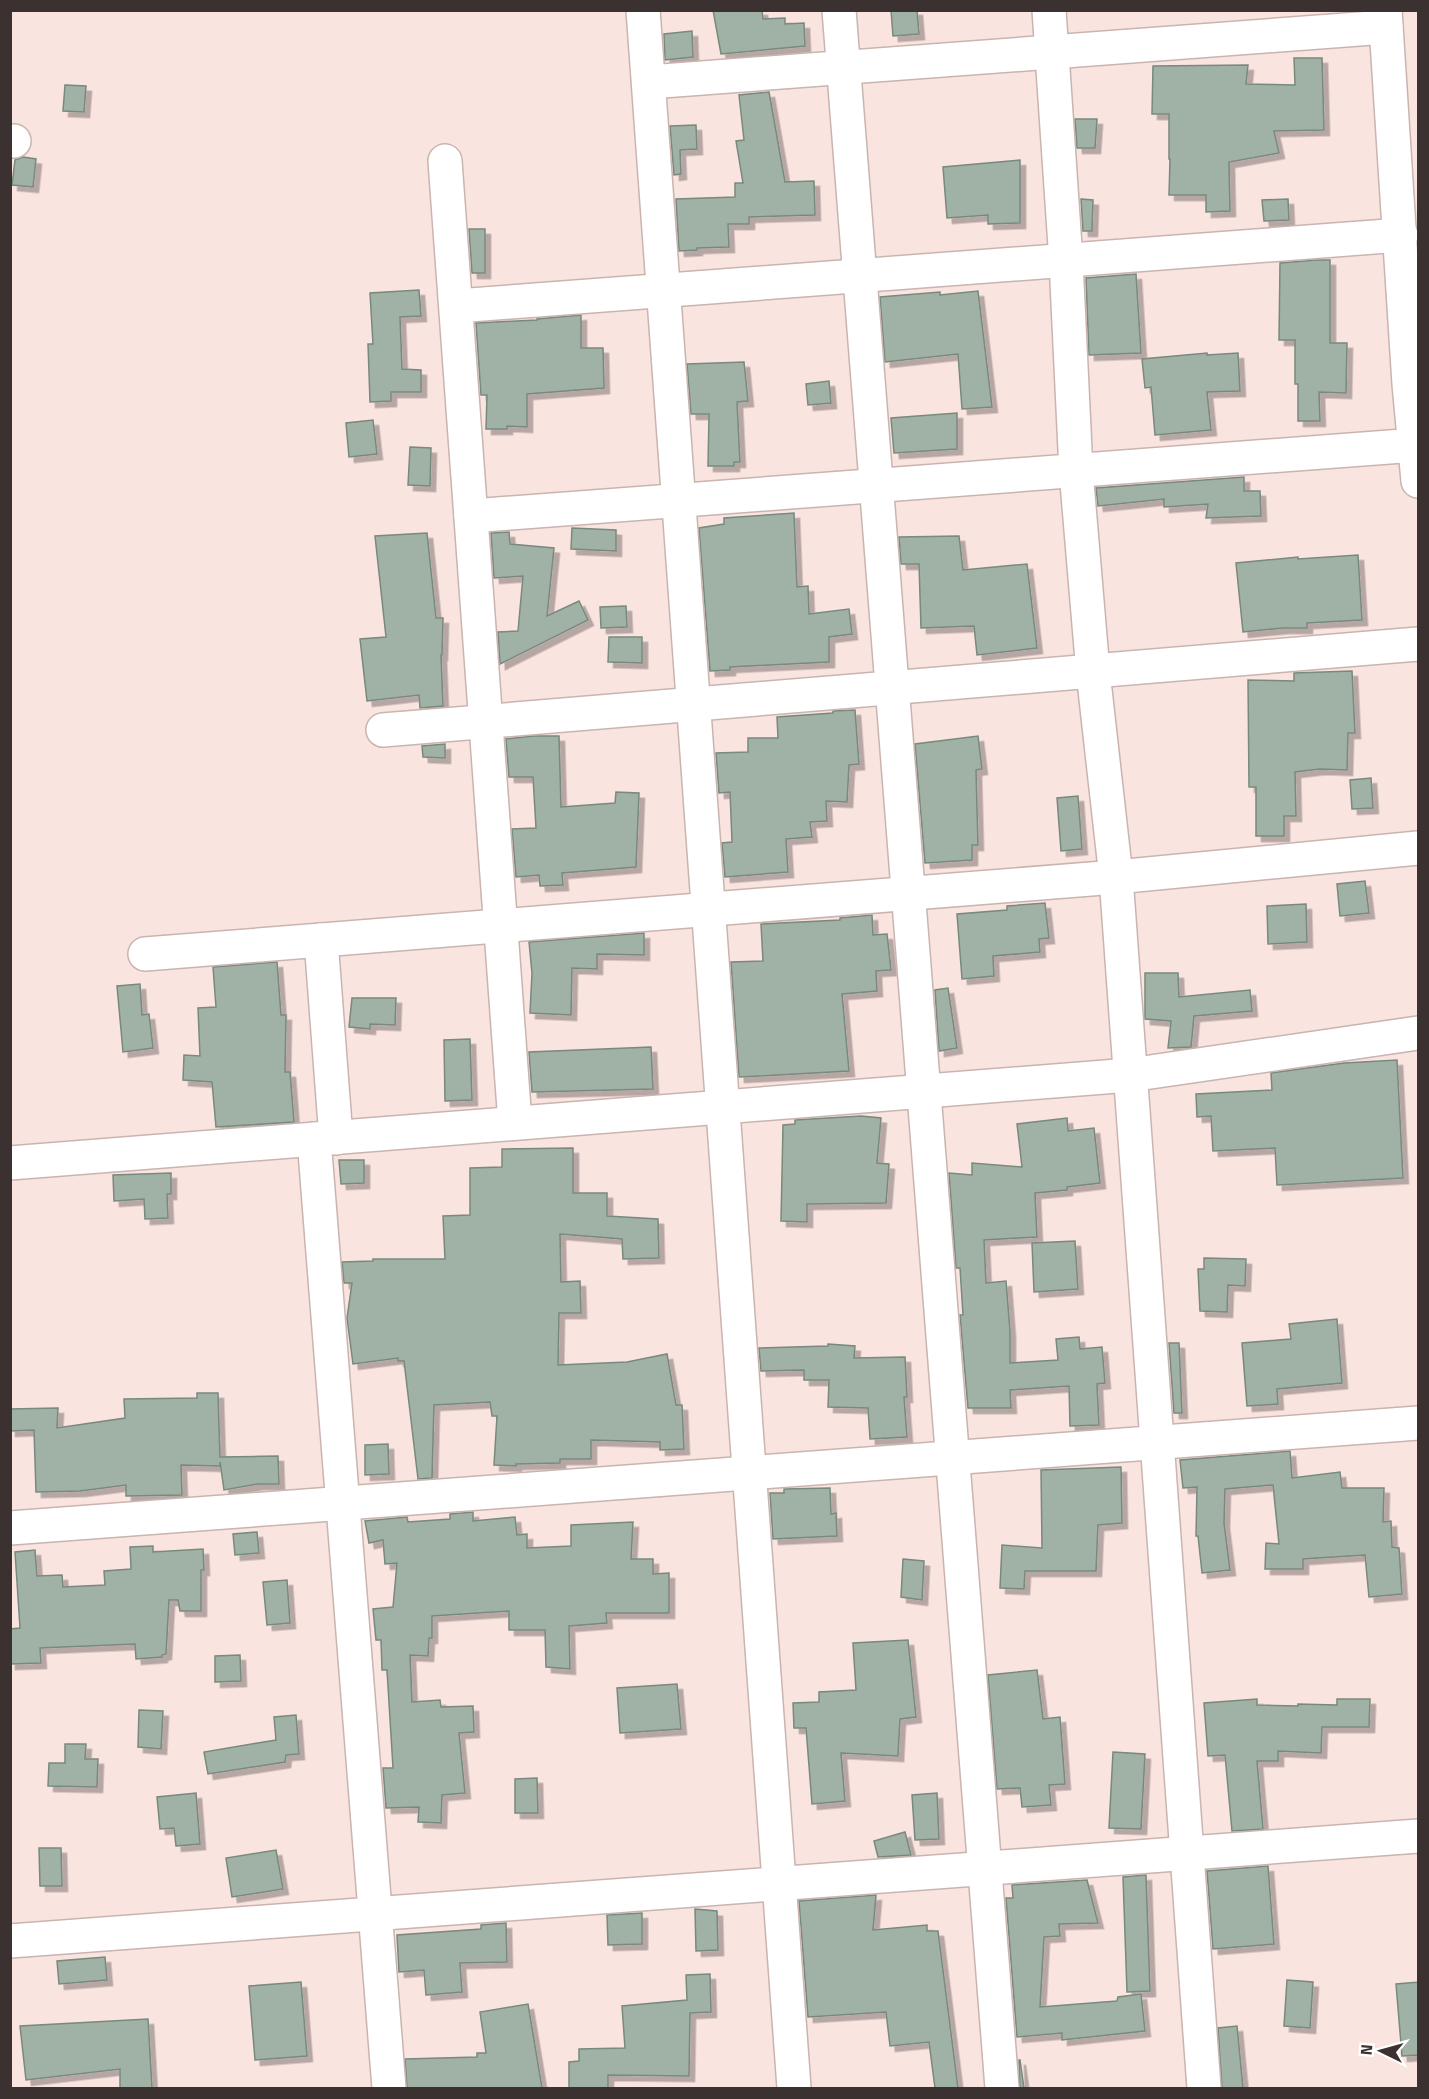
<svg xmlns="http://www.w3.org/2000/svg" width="1429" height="2099" viewBox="0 0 1429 2099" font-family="'Titillium Web',sans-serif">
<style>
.building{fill:#a0b1a6;stroke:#79897e;stroke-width:1.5;filter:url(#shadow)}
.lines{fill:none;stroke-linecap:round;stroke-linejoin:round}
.street-casing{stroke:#c9b4b0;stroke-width:36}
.secondary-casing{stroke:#c9b4b0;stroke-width:36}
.street{stroke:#fff;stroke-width:33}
.secondary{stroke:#fff;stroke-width:33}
</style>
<defs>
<filter id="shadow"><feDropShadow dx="5.5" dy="5.5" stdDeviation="0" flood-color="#0004"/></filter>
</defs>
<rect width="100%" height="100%" fill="#fae4df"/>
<!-- building -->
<g class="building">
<path d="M713,10H762L763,19L785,18V24L804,23L805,46L721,54Z"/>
<path d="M891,10H917L919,34L893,36Z"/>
<path d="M692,31L693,57L665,60L664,34Z"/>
<path d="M1294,58H1322L1324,130L1274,131L1279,153L1229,162L1230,211L1206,212V195H1169L1170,159H1169V114H1152L1153,66L1248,65L1246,84L1295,85Z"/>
<path d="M65,85L86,86L84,112L63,111Z"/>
<path d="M769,92L785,182L814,181L815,215L749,217V224H728L729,247L697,248V250L679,251L676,199L735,197V183H743L736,141L744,140L739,95Z"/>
<path d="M1075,119H1097L1095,148H1077Z"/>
<path d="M696,125L697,149L680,150L681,174L674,175L670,126Z"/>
<path d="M23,157L36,159L33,187L12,185L15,160Z"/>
<path d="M1020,160V223L988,224V215L947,218L943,167Z"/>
<path d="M1081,199L1093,200L1092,231H1083Z"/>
<path d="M1288,199L1289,220L1264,221L1262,200Z"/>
<path d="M469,229H485V273H472Z"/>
<path d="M1317,260H1330V343H1347L1346,393L1319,392L1320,421H1298V384H1295V340H1279L1280,263Z"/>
<path d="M1136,274L1141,353L1089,355L1086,278Z"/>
<path d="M419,290L421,316L400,317L402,369L421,370V392H391V401L370,402L368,344H373L370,293Z"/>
<path d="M978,291L992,407L962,409L958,354L885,362L880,297L940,292V295Z"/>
<path d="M581,315V348H603L604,388L527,394V427L507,426V429H486L487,395H481L476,323L537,320V319Z"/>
<path d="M1207,353V355L1238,353L1240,391L1207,392L1211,430L1155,435L1151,387L1145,388L1142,359Z"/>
<path d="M744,362L748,401L737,402L740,462H734V466H708L709,414H691L687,364Z"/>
<path d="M829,381L831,403L808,405L806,384Z"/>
<path d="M957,413V449L894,453L891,418Z"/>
<path d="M373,420L377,454L349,457L346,423Z"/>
<path d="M410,447L431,448L430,486L408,485Z"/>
<path d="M1244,477V491H1260L1261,516L1206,518L1208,504L1164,507V499L1098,506L1096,488Z"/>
<path d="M794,513L797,587L808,586L809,614L849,609L852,634L829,637V662L730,667V670L710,671L699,528L724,524V518Z"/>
<path d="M572,528L616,530V551L571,549Z"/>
<path d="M509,532L510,544L554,548L547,616L579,601L588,620L500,664L498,632L518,631L523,576L494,578L491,533Z"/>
<path d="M427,533L436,618H443L442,655H441L443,706L420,708L419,695L367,701L360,639L386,637L375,536Z"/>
<path d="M959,536L963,570L1027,564L1037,648L977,655L974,626L921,628L919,564H901L899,537Z"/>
<path d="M1358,555L1362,620L1307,623V628H1283L1243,632L1236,563L1298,557V559Z"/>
<path d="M626,606L627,627L601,628L600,607Z"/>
<path d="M609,637H642V663L608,662Z"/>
<path d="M1352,671L1355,733H1348L1347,770L1320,769L1295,772L1296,816H1284V836H1256V787H1249L1248,680L1294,681V673Z"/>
<path d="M855,710L859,764L849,765L847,802L826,801L827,821L810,822L812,837L786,839L788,872L725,877L722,843L732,842L730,792L719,793L716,753L748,752V738H778L777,717L833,713V711Z"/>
<path d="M534,736H559L561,807L615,803L616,792L639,793L636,867L562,873L563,885L540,886L539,875L516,877L512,829L536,828L533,777H509L506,739Z"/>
<path d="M978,736L982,769L976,770L978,845H972V860L925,863L915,744Z"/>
<path d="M445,744V758L423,757L422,746Z"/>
<path d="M1371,778L1373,808L1352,809L1350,780Z"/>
<path d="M1078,796L1082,849L1061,851L1057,798Z"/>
<path d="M1365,881L1369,913L1340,916L1337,884Z"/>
<path d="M1045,903L1049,938L1039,939L1040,952L993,956L994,976L962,979L957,914L1007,910V906Z"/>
<path d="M1306,904L1307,942L1268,944L1267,906Z"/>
<path d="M872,915L873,935L887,934L891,970L876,971L877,991L842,994L849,1071L739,1077L731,962L763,961L761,924L840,920V918Z"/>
<path d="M644,933V955L597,954V969L572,968L571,1015L530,1013L532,973L529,942Z"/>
<path d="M277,962L281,1015H286L285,1072H290L294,1122L216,1127L212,1082L183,1080L184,1055L200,1056L198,1008L216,1007L213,967Z"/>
<path d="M1145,973H1178L1179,997L1250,990L1252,1011L1194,1016L1191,1047L1168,1048L1171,1021L1145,1019Z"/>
<path d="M140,984L142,1015L149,1014L153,1048L123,1052L117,986Z"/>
<path d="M948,988L957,1048L939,1051L935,990Z"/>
<path d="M352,998H396L395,1025L370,1024V1029L349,1027Z"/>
<path d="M470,1039L472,1100L445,1101L444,1040Z"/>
<path d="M651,1047L653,1089L532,1092L529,1052Z"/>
<path d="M1397,1060L1403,1178L1277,1185L1275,1148L1213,1151L1211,1116L1197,1117L1196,1094L1272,1090L1271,1073L1344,1063Z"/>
<path d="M861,1116L881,1118L877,1163L889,1164L886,1203L807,1204V1222L781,1221L783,1125L795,1124V1120Z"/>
<path d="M1067,1118L1068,1131L1094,1128L1100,1183L1067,1187V1190L1035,1193L1037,1237L984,1240L986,1283L1006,1281L1010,1331V1363L1058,1360L1056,1339L1079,1337L1080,1349L1102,1347L1105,1383L1097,1384L1099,1425L1070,1426L1069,1386L1010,1390L1011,1408H968L960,1315H963L960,1268H956L949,1173L972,1175V1163L1022,1167L1017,1124Z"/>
<path d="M573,1148V1193H607V1216L658,1219L659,1258L623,1259L622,1239L560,1234L561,1282L580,1281L581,1313H559L558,1365L627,1362L667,1354L676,1405H682L684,1449L660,1450V1442L591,1440V1459H560V1463L516,1464V1466L494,1465L497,1416H492L490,1402L434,1405L432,1478L418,1479L404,1361H398V1358L353,1364L347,1318L352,1283H344L342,1262L373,1261V1259H445L443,1216L470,1215V1168L502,1167V1149Z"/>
<path d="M339,1160H364V1183L341,1184Z"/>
<path d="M171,1173V1194H167L168,1218L145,1219L144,1199L114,1201L113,1175Z"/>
<path d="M1075,1241L1078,1289L1034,1292L1032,1243Z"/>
<path d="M1204,1258L1246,1259L1245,1286L1228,1285L1227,1312L1200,1311L1198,1269H1204Z"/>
<path d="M1337,1319L1342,1383L1277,1389L1278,1404L1247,1406L1242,1343L1291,1339L1289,1324Z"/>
<path d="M1169,1343H1179L1182,1413H1174Z"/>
<path d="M828,1344L855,1346L854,1358L905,1357L907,1397H904L907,1437L870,1439L868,1408L828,1407L829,1380H804V1370L761,1371L759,1348L828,1346Z"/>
<path d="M197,1393H218L220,1457L278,1456L279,1484H258L224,1490L220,1462V1466L181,1465L182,1495L126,1496V1485L80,1491L36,1492L34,1430L10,1431V1409L58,1408L57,1428L125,1418L124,1399L197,1398Z"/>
<path d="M388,1444L389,1474L365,1475V1445Z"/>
<path d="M1290,1451L1292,1478L1340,1472L1342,1488H1384L1383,1522L1391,1521L1392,1547L1399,1548L1402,1594L1369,1597L1365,1555L1303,1559V1569H1265L1266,1543L1279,1544L1273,1485L1225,1489L1224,1523L1230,1570L1202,1573L1198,1536H1196L1197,1487L1183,1488L1180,1460Z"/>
<path d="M1121,1467L1122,1523L1098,1525L1096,1571H1025L1024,1589L1000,1588L1002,1545L1042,1548L1041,1470Z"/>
<path d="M830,1488L831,1514L836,1513L837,1536L773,1539L770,1493H784V1489Z"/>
<path d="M473,1512V1521L515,1517L517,1535L527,1534V1548L571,1546V1525L633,1522L631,1559H653V1574L669,1573V1613H606L607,1623L569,1626L570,1669L546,1667L545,1630H509V1611L432,1616V1638H429L428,1656L410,1655L412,1702L440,1700L441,1707L473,1706L474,1732L459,1733L465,1793L442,1795L441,1823L418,1822L419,1807L386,1808L383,1768H393L387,1670H382L381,1640H376L373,1609L393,1607L397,1563L385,1564L383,1540L369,1543L365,1521L407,1517L408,1522L450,1519V1514Z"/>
<path d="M257,1532L259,1553L235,1555L233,1534Z"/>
<path d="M153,1546V1552L203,1549L204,1570H201V1611H180L178,1600H169L166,1654L162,1655V1657L136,1659L135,1644L40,1648L41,1663L10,1664V1629L20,1628L15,1552L35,1550L37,1576L62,1575L63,1587L105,1585L104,1571L131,1569L130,1547Z"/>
<path d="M903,1559L924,1561L922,1600L901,1597Z"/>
<path d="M287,1580L290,1623L267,1625L263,1582Z"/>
<path d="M908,1640L916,1717L900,1719L898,1756L841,1753L845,1801L812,1804L806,1728H794L793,1703L819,1702V1692L856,1690L853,1643Z"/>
<path d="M240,1655L241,1681L215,1682V1656Z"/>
<path d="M1037,1670L1043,1719L1060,1717L1065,1784L1049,1785L1051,1805L1022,1807L1020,1788L997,1789L988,1675Z"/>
<path d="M677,1684L681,1729L620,1733L617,1688Z"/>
<path d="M1257,1699V1705L1298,1706V1704L1337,1705V1699H1370L1369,1727H1322L1321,1753L1278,1751V1761H1257L1263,1829L1232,1831L1225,1755L1208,1756L1204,1703Z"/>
<path d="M139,1710L163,1711L161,1749L138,1747Z"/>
<path d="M296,1715L299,1754L286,1755L285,1762L208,1774L204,1752L276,1740L274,1717Z"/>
<path d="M65,1744H86L85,1759H98L97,1787L48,1786L49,1763H65Z"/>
<path d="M1113,1752L1145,1754L1141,1829L1109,1828Z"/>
<path d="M537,1778L538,1813H515V1779Z"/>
<path d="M196,1793L200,1844L176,1846L174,1828L160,1829L157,1797Z"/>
<path d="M937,1793L939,1839L915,1840L912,1795Z"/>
<path d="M905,1832L911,1855L878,1857L874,1841Z"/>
<path d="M39,1848H61L62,1886H40Z"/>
<path d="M276,1850L283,1889L232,1897L226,1858Z"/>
<path d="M1268,1866L1274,1944L1213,1949L1207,1871Z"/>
<path d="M1146,1875L1150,1991L1127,1992L1123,1877Z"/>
<path d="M1087,1880L1098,1923L1059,1924L1060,1936L1044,1937L1040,2007L1117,2001L1118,1997L1141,1994L1145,2031L1062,2040V2033L1017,2037L1006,1898H1013L1012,1885Z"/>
<path d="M876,1895L873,1930L927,1925V1931H938L958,2088H935L929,2042L890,2046L886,2012L808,2017L799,1901Z"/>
<path d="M695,1909L717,1911L718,1950L696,1951Z"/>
<path d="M642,1913V1944L608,1945L607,1915Z"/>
<path d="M506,1923L507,1962L460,1963L462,1992L426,1995L424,1970L399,1972L397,1935L481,1929V1925Z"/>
<path d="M105,1957L107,1980L59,1984L57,1961Z"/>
<path d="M710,1974L711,2012L690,2013L689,2076L608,2075V2088H569V2062L579,2061V2049L625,2048L622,2006L687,2000L686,1975Z"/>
<path d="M1287,1980L1313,1982L1310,2028L1284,2026Z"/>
<path d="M301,1982L307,2056L255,2060L249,1986Z"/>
<path d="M1419,1982V2055L1402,2056L1396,1984Z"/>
<path d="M528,2004L542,2088H407L405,2059L477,2057V2053H486L480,2012Z"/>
<path d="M148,2019L152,2088H120V2069L26,2080L20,2026Z"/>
<path d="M1237,2026L1243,2088H1222L1218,2028Z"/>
<path d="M1019,2060H1020L1024,2088H1020Z"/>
</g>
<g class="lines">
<defs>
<g id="street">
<path d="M643,10L794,2088"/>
<path d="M839,10L1002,2088"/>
<path d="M1049,10L1066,261L1076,471L1093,672L1116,877L1204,2088"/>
<path d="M649,82L1386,27"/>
<path d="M10,141H14"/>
<path d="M445,161L515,1123"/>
<path d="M456,306L1401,235"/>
<path d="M471,516L1416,445"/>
<path d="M383,730L1418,644"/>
<path d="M321,940L336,1138"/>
<path d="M145,954L1116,877L1418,848"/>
<path d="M314,1139L389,2088"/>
<path d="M10,1163L1130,1075L1418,1033"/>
<path d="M10,1528L1418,1423"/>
<path d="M10,1941L1418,1836"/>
</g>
<path id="secondary" d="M1385,10L1409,384L1418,481"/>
</defs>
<!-- street casing -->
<use href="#street" class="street-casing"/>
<!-- secondary casing -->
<use href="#secondary" class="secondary-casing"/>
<!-- street -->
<use href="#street" class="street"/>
<!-- secondary -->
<use href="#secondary" class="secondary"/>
</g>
<!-- border -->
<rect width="1429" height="2099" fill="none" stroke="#3a3130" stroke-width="24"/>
<!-- north arrow -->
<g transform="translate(1381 2051) rotate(275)" stroke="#ffffff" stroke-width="4.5" paint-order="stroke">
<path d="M0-4.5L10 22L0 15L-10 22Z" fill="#3a3130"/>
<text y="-9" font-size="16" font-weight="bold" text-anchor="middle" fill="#3a3130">N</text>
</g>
</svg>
